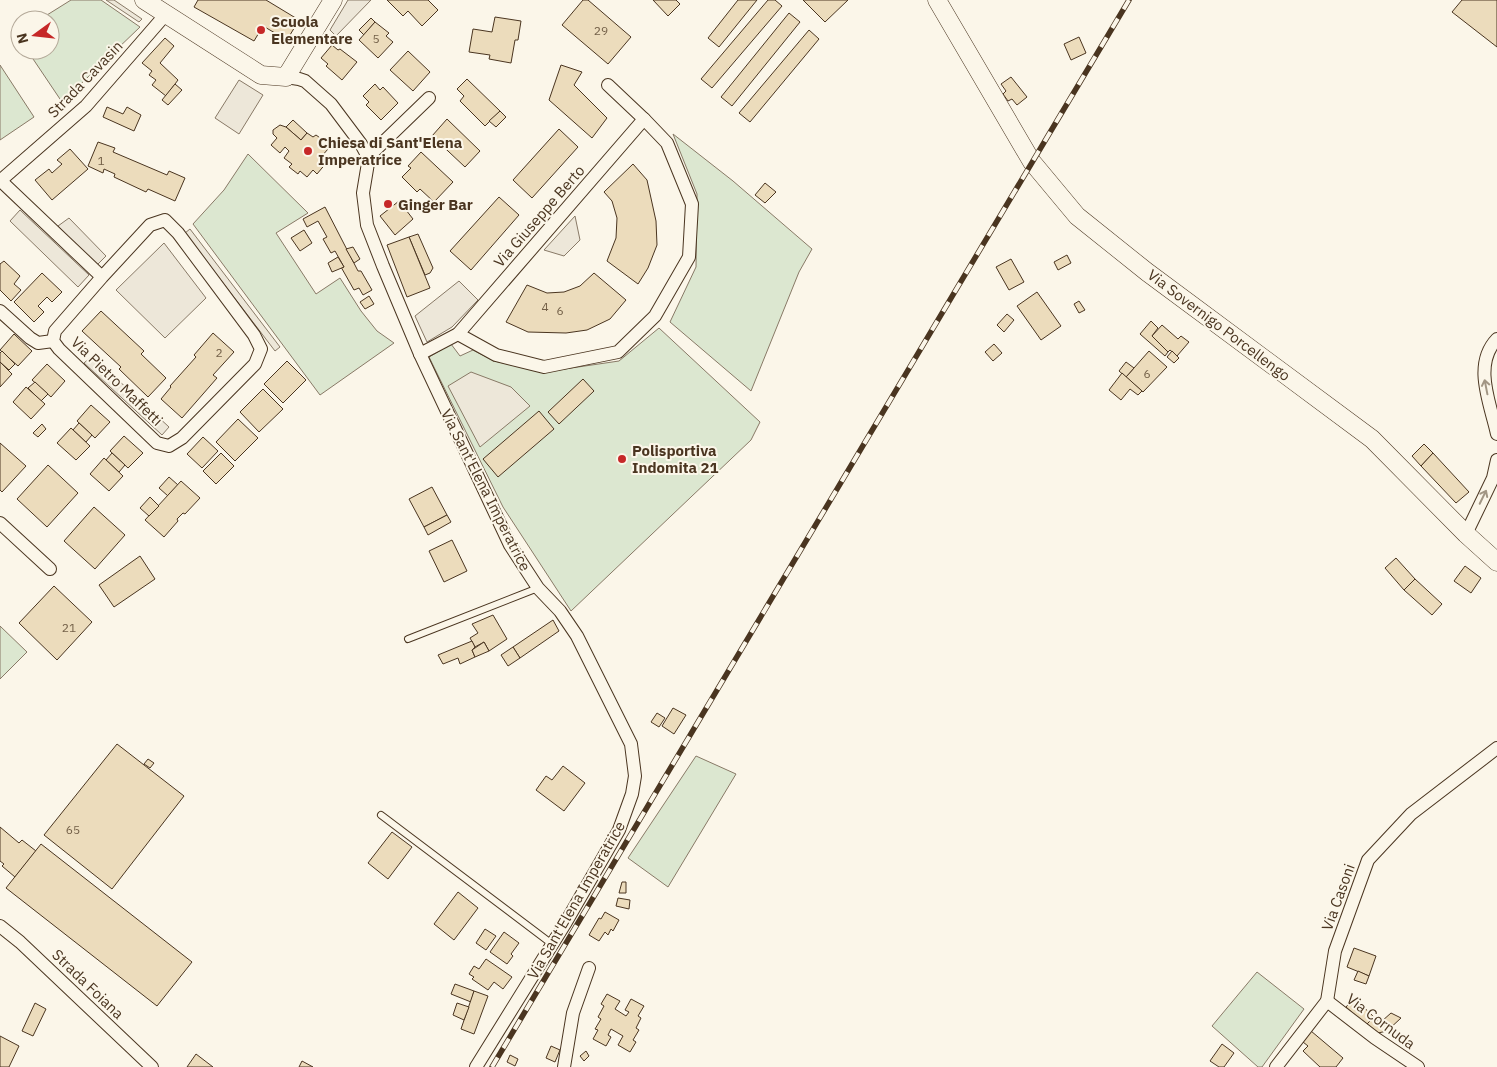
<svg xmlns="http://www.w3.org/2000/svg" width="1497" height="1067" viewBox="0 0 1497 1067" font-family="'IBM Plex Sans',sans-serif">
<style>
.green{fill:#dce7d0;stroke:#887966}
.parking{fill:#ede7d9;stroke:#887966}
.building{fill:#ecdcbc;stroke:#4a3520}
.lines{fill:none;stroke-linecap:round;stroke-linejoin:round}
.lane-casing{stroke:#4a3520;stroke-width:8}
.street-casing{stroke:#4a3520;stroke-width:14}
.secondary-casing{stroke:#4a3520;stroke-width:19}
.lane{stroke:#fbf6e9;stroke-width:6}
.street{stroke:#fbf6e9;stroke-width:12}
.secondary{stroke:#fbf6e9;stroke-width:18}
.rail-casing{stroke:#4a3520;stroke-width:5.5}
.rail{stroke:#fbf6e9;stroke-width:4;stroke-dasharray:11;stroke-linecap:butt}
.oneway{stroke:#a29684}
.poi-dot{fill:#c62828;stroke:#fbf6e9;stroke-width:2}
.labels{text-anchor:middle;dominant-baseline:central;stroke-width:4;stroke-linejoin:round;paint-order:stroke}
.number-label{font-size:12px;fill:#725f47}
.poi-label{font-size:15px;font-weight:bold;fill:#4a3520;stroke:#fbf6e9;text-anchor:start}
.street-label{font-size:15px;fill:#4a3520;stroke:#fbf6e9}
</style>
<rect width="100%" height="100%" fill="#fbf6e9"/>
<!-- green -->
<g class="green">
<path d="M71,0H101L140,27L62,102L27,50H50V20H39Z"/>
<path d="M0,65L34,117L0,140Z"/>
<path d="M673,134L733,181L812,249L799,272L751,391L670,322L696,267L697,194Z"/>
<path d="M248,154L308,213L276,233L316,294L340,278L361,311L377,331L394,343L320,395L193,224L224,190Z"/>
<path d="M659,328L760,422L751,440L571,611L503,507L429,357L451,344L460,356L473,350L494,361L544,372L619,361Z"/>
<path d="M0,626L27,652L0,679Z"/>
<path d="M696,756L736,774L668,887L628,858Z"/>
<path d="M1257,972L1304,1009L1262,1067H1258L1212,1026Z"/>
</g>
<!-- parking -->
<g class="parking">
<path d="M106,0H114L142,19L139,22Z"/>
<path d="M348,0H371L336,36L330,30Z"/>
<path d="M239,80L263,95L239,134L215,118Z"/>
<path d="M20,210L89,275L78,287L10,221Z"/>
<path d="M575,216L580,240L564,256L544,250Z"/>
<path d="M69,218L106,256L96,266L58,226Z"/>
<path d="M190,229L280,347L275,351L185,233Z"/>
<path d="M164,243L206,298L165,338L116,290Z"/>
<path d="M459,281L478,300L452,327L427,342L415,316Z"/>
<path d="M92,356L169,427L162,435L84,363Z"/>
<path d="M471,372L511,387L530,406L480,447L448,386Z"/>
</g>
<!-- building -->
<g class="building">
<path d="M198,0H266L299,20L287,40L263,26L254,41L194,7Z"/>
<path d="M387,0H428L438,10L422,26L408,11L403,16Z"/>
<path d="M583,0H588L631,37L608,64L562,25Z"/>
<path d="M653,0H676L680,4L668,16Z"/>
<path d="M738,0H757L719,47L708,38Z"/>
<path d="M768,0H775L782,6L712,88L701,79Z"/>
<path d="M803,0H848L825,22Z"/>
<path d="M1462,0H1497V47L1452,12Z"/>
<path d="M789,13L800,22L732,106L721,97Z"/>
<path d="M495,17L521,21L518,40H515L511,63L489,59L490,55L469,52L473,29L492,32Z"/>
<path d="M371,18L375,22L364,35L359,30Z"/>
<path d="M375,22L389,33L386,36L393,42L378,58L359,40Z"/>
<path d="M809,30L819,39L750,122L739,113Z"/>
<path d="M1079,37L1086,53L1071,60L1064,44Z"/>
<path d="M165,38L174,46L160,63L178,80L166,96L152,85L156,80L149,75L152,71L142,63Z"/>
<path d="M332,45L338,50L340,49L357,62L342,80L326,66L328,64L321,58Z"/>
<path d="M408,51L430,72L413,91L390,70Z"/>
<path d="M561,65L582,72L574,85L607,118L592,138L549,100Z"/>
<path d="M1011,77L1027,97L1017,105L1012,99L1008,101L1003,94L1006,91L1001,84Z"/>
<path d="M467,79L500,111L485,126L460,101L464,96L457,89Z"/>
<path d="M175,84L182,90L168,105L162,100Z"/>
<path d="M375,84L380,90L383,87L398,103L381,120L366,105L369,102L363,96Z"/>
<path d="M107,107L123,114L127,107L141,115L134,131L103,117Z"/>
<path d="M500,111L506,117L496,127L489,121Z"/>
<path d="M447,119L480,151L465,167L432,136Z"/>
<path d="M293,120L307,133L301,140L286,127Z"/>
<path d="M280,125L286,127L301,140L307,133L313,137L316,135L323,140L320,143L328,149L321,157L327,162L317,174L313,170L307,177L300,171L298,174L289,167L292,164L284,158L289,151L285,147L280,153L271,145L277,138L273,134V130Z"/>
<path d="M559,129L578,147L532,198L513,180Z"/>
<path d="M98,142L115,148L113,152L167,175L169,171L185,178L175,201L148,189L146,192L114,177L115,174L104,169L103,173L88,166Z"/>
<path d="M70,149L88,169L52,200L35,180L49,169L52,173L62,164L57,160Z"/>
<path d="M421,152L453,182L434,202L420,189L417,192L402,177L411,168L408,166Z"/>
<path d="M633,164L647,180L656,221L657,245L648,268L638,284L607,261L616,238L617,218L612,201L604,192Z"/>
<path d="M765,183L776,192L765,203L755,195Z"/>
<path d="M499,197L519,215L471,270L450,251Z"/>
<path d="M399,201L413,219L395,235L380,216Z"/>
<path d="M325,207L358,271H361L372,290L363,295L359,288L354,290L341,267H344L335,251L331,253L323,239L327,237L318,221L307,227L303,219Z"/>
<path d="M304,230L312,243L300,251L291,238Z"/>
<path d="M418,234L433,268L430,273L425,275L409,237Z"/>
<path d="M409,237L430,288L407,297L387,245Z"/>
<path d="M353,247L360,259L354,263L346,249Z"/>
<path d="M1067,255L1071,263L1058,270L1054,262Z"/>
<path d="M338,257L344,267L332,272L328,263Z"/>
<path d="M1011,259L1024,282L1009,290L996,267Z"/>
<path d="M4,261L20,276L14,284L21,290L11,301L0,290V264Z"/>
<path d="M42,273L62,292L52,302L47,297L38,306L44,312L34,322L14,302Z"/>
<path d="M594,273L626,300L610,319L587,330L566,333L528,332L506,322L527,285L547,293L564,292L580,286Z"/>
<path d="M1037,292L1061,326L1041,340L1017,306Z"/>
<path d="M369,296L374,304L365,309L360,302Z"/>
<path d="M1079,301L1085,310L1079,313L1074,304Z"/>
<path d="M101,311L144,351L141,354L166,378L148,397L119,369L121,367L82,331Z"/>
<path d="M1007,314L1014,320L1004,332L997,325Z"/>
<path d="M1151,321L1158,328L1152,336L1168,352L1165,356L1140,334Z"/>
<path d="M1162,325L1178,339L1181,336L1189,342L1177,356L1170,350L1168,352L1152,336Z"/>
<path d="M213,333L234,352L213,375L217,378L182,418L161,399L171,387L170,386L196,357L194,355Z"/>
<path d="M14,334L32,351L18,366L0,350Z"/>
<path d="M994,344L1002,353L993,361L985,352Z"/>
<path d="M2,351L15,364L9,370L0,362V353Z"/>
<path d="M1149,351L1167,367L1143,392L1126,377Z"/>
<path d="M1172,351L1179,358L1174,363L1167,357Z"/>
<path d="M287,361L306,380L283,403L264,384Z"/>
<path d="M0,362L12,374L0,387Z"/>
<path d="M1126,362L1134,368L1126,377L1119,371Z"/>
<path d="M47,364L65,381L51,397L32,380Z"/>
<path d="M1122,373L1142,391L1138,395L1130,389L1121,400L1109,390Z"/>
<path d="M583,379L594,391L559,424L548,412Z"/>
<path d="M35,382L48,394L41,401L28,388Z"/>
<path d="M26,387L45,404L31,419L13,402Z"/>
<path d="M263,389L283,409L259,432L240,412Z"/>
<path d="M91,405L110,422L95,438L77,421Z"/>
<path d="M539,411L554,429L498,477L483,459Z"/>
<path d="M238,419L258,438L235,461L216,442Z"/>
<path d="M79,423L92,435L86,442L73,430Z"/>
<path d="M42,424L46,429L38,437L33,433Z"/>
<path d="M71,428L90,446L76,460L57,443Z"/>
<path d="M124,436L143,453L128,468L110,451Z"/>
<path d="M203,437L218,451L202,468L187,454Z"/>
<path d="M0,443L26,466L2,492L0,490Z"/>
<path d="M1424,444L1433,453L1421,466L1412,456Z"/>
<path d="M112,453L125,465L119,472L106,460Z"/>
<path d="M221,453L234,466L216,484L203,471Z"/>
<path d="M1433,453L1469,492L1456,503L1421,466Z"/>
<path d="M104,458L123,476L109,491L90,474Z"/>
<path d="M48,465L78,493L47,527L17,499Z"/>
<path d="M169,477L178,485L168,496L159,488Z"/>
<path d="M181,481L200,498L185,514L183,513L177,519L178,521L164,537L145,520Z"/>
<path d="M432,487L447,515L424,527L409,499Z"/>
<path d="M150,497L159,506L149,516L140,508Z"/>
<path d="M94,507L125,535L95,569L64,541Z"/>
<path d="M447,515L451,522L428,535L424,527Z"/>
<path d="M452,540L467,571L444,582L429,551Z"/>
<path d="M140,556L155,579L114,607L99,585Z"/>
<path d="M1396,558L1415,579L1404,590L1385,568Z"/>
<path d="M1465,566L1481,578L1471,593L1454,581Z"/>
<path d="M1415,579L1442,604L1432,615L1404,590Z"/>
<path d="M54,586L92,622L57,660L19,623Z"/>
<path d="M493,615L507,639L489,651L484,642L475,647L470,638L478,633L472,624Z"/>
<path d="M553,620L559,631L520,658L513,647Z"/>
<path d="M472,641L475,647L472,650L475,657L460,664L458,658L443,664L438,655Z"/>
<path d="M484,642L489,651L475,657L472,650Z"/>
<path d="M513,647L520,658L508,666L501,655Z"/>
<path d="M673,708L686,715L674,734L662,726Z"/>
<path d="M657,713L665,718L659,727L651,722Z"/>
<path d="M117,744L184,796L112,889L44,835Z"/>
<path d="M148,759L154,763L150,768L144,764Z"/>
<path d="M563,766L585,783L564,811L536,790L546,776L552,780Z"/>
<path d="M0,827L19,843L22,840L36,851L15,877L2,866L4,864L0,861Z"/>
<path d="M392,832L412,847L388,879L368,863Z"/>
<path d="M41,844L192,962L157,1006L6,888Z"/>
<path d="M622,882H626V893H619Z"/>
<path d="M458,892L478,908L454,940L434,924Z"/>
<path d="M618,898L630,900L629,909L616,906Z"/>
<path d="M605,912L619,920L613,931L611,929L608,935L605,932L599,941L589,935L599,918L601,919Z"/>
<path d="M485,929L496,936L486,950L476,943Z"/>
<path d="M504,932L519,943L511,954L513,956L507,964L490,952Z"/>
<path d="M1354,948L1376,956L1369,976L1347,967Z"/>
<path d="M486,959L512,977L503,989L494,982L488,990L472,979L474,977L469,974L474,966L479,969Z"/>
<path d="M1358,971L1369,976L1366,984L1354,980Z"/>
<path d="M455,984L474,991L471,1002L451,994Z"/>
<path d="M474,991L488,996L474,1034L461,1029Z"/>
<path d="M607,994L620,1001L615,1009L626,1016L629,1012L625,1010L631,999L644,1006L638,1016L641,1018L636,1028L639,1030L633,1040L636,1042L630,1052L618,1045L623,1036L611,1029L608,1035L611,1037L606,1046L593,1039L598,1030L595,1029L601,1019L598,1017L604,1006L601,1004Z"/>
<path d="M1354,998L1374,1017L1366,1025L1346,1007Z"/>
<path d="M35,1003L46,1009L33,1036L22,1031Z"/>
<path d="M457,1003L469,1007L464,1020L453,1015Z"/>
<path d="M1391,1013L1401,1018L1387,1031L1378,1033L1366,1025L1374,1017L1379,1022L1382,1021Z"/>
<path d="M1311,1031L1343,1058L1336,1067H1320L1303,1051L1308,1046L1303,1042Z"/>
<path d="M0,1036L19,1046L9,1067H0Z"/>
<path d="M1222,1044L1234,1053L1224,1067H1219L1210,1061Z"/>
<path d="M551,1046L560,1050L555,1062L546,1058Z"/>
<path d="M586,1051L589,1056L584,1061L580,1056Z"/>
<path d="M196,1054L213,1067H187Z"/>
<path d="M510,1055L518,1059L515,1066L507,1062Z"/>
<path d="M302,1061L313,1067H299Z"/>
</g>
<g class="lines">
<defs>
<g id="lane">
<path d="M408,639L538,588"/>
<path d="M381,815L552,944"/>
</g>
<g id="street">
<path d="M286,77L299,79L305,81L331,104L361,144L368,157V163L363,193L367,225L383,266L420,354L510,545L538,588L560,611L577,636L631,744L635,776L632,794L619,830L566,922L476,1067"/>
<path d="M368,157L429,98"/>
<path d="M0,181L86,106L166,14"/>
<path d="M1,181L102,277L55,331L53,341L59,349L157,443L169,446L182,438L255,364L261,349L254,335L178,233L165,220L150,225L102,277"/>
<path d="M0,311L30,338L38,343L53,341"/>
<path d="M458,334L496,355L544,367L618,352L655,316L689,257L692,204L667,143L644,119"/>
<path d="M1497,339C1472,365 1491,405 1497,434"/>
<path d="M420,354L458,334L644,119L608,85"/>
<path d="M0,523L50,569"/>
<path d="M1466,534L1493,478L1497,460"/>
<path d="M0,926L20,942L152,1067"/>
<path d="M1327,1001L1375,1038L1418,1067"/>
<path d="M564,1067L573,1013L589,968"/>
<path d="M1276,1067L1327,1001L1335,951L1368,860L1411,814L1497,748"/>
</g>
<g id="secondary">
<path d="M144,0L261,75L286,77L333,0"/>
<path d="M937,0L1032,162L1077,216L1147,272L1372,439L1466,534L1497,562"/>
</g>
</defs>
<!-- lane casing -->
<use href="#lane" class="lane-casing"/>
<!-- street casing -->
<use href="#street" class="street-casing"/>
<!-- secondary casing -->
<use href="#secondary" class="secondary-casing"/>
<!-- lane -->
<use href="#lane" class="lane"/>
<!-- street -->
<use href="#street" class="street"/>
<!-- secondary -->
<use href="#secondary" class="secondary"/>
<defs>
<path id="rail" d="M492,1067L1129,0"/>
</defs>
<!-- rail casing -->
<use href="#rail" class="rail-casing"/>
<!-- rail -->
<use href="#rail" class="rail"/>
</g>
<!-- one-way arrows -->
<defs><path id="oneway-shaft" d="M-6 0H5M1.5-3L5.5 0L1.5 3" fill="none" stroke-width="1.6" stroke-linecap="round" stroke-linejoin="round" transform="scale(1.25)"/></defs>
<g class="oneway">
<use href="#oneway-shaft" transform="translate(1486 387) rotate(-101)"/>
<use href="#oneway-shaft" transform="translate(1483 497) rotate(-64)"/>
</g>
<!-- markers -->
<g class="poi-dot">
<circle cx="261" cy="30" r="5"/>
<circle cx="308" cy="151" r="5"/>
<circle cx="388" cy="204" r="5"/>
<circle cx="622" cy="459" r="5"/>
</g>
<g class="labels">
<!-- number labels -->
<g class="number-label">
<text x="601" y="30">29</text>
<text x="376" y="38">5</text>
<text x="101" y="160">1</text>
<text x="545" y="306">4</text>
<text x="560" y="310">6</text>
<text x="219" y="352">2</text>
<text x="1147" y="373">6</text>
<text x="69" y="627">21</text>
<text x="73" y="829">65</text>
</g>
<!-- poi labels -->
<g class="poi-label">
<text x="271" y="21">Scuola<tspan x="271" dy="17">Elementare</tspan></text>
<text x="318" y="142">Chiesa di Sant'Elena<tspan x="318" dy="17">Imperatrice</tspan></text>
<text x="398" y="204">Ginger Bar</text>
<text x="632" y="450">Polisportiva<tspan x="632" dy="17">Indomita 21</tspan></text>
</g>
<!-- street labels -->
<g class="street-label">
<text transform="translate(85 79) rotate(-46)">Strada Cavasin</text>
<text transform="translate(539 216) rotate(-49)">Via Giuseppe Berto</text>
<text transform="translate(1219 325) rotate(37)">Via Sovernigo Porcellengo</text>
<text transform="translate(117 381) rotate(44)">Via Pietro Maffetti</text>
<text transform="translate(486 490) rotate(63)">Via Sant'Elena Imperatrice</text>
<text transform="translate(1338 897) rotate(-70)">Via Casoni</text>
<text transform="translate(576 900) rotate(-60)">Via Sant'Elena Imperatrice</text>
<text transform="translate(88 984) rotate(44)">Strada Foiana</text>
<text transform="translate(1381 1021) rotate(37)">Via Cornuda</text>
</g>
</g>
<!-- north arrow -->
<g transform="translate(35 35) rotate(255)"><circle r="24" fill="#fbf6e9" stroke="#b4a999"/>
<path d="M0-4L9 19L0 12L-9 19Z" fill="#c62828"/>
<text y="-8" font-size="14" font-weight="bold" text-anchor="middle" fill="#4a3520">N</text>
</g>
</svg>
